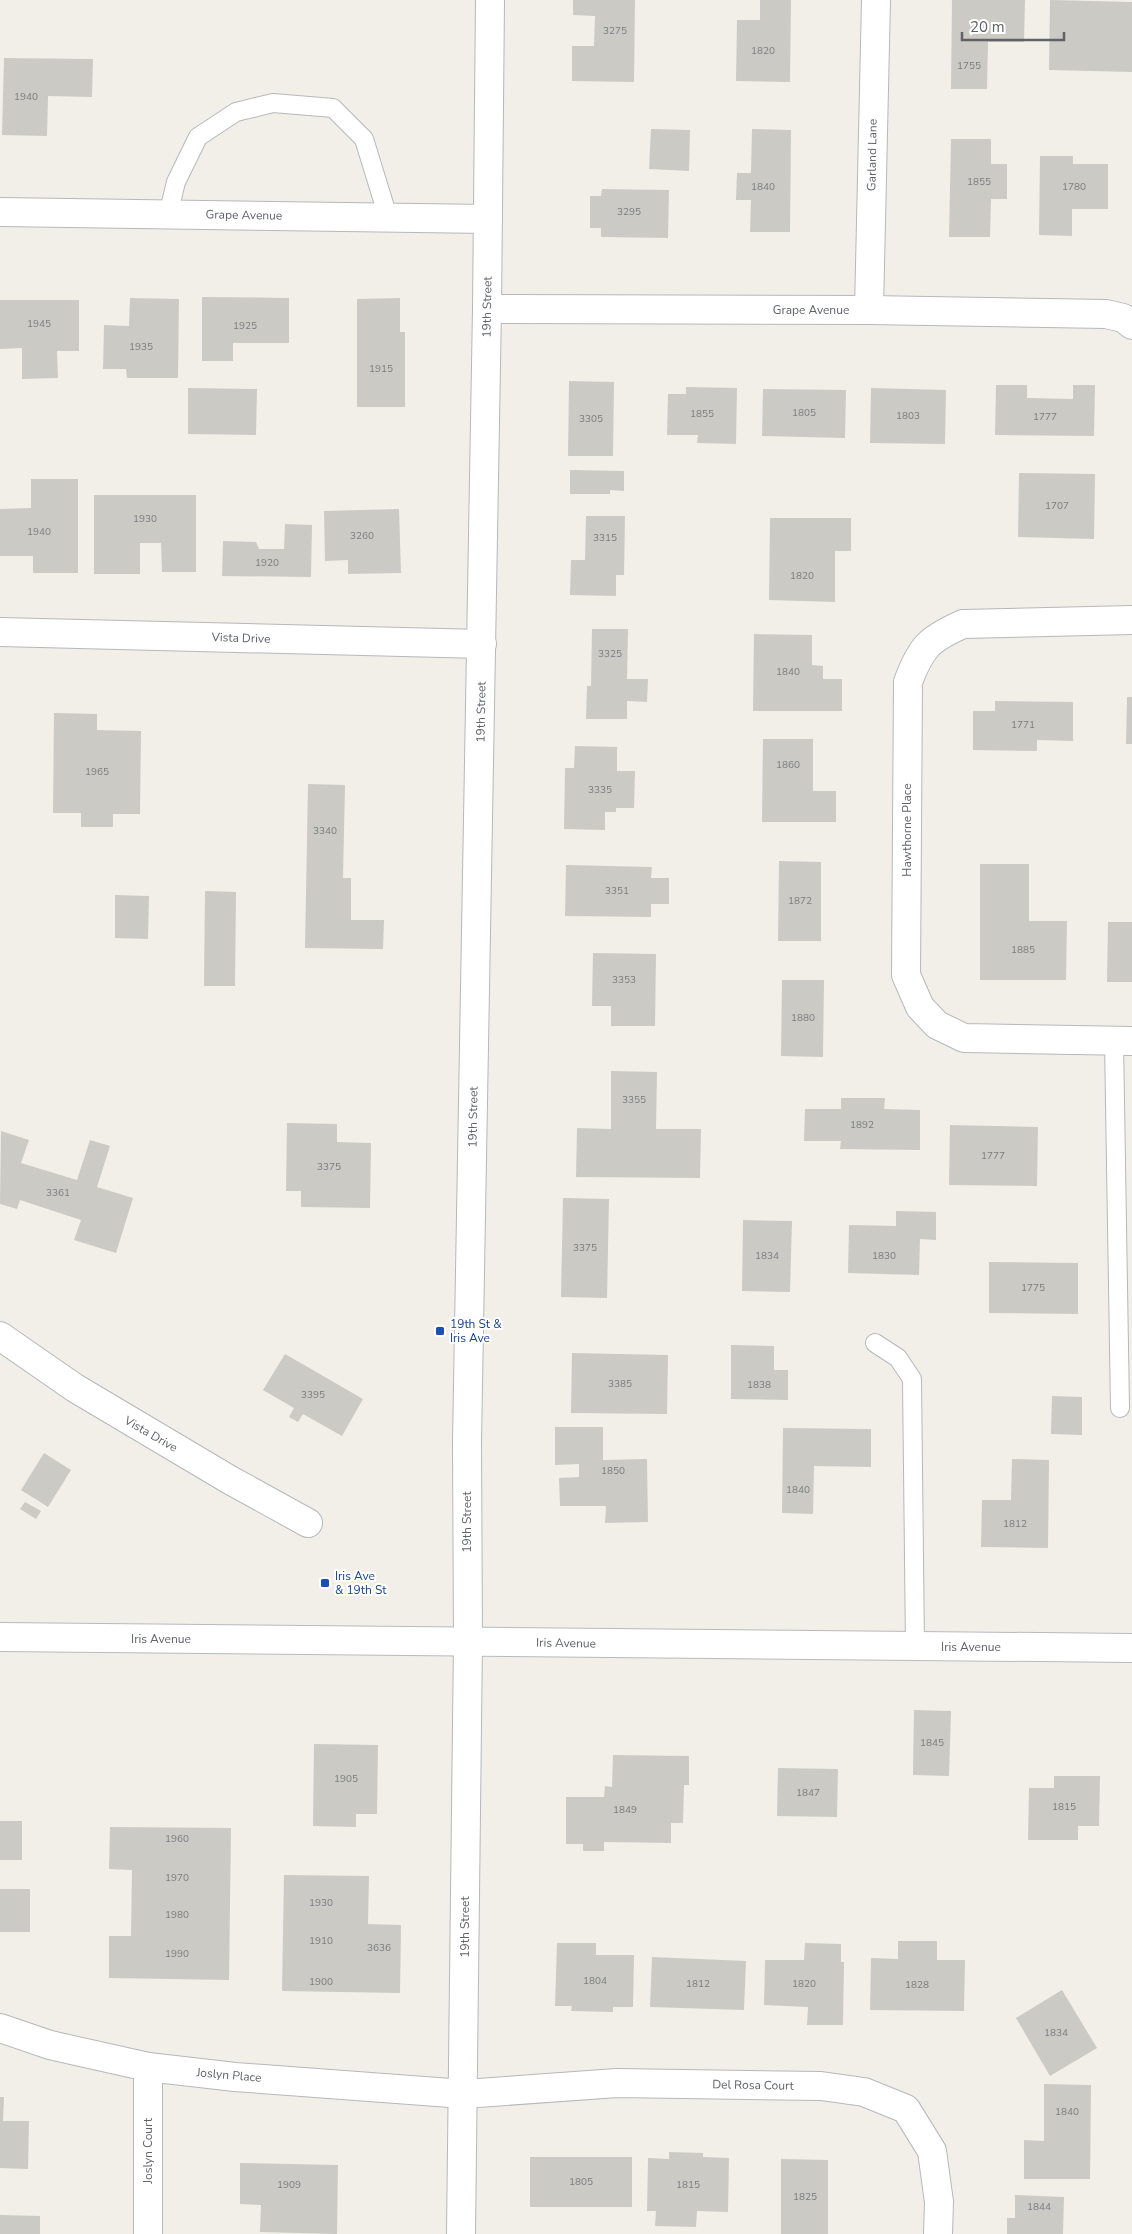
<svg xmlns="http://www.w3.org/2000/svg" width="1132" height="2234" viewBox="0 0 1132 2234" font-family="'Nunito Sans',sans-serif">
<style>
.building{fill:#cccac5}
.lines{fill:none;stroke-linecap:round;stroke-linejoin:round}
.service-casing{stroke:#b5b8bc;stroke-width:20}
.minor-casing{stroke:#b5b8bc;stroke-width:30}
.tertiary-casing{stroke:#b5b8bc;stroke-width:30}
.secondary-casing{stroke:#b6babf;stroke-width:30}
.service{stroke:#fff;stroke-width:18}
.minor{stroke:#fff;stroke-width:28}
.tertiary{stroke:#fff;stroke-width:28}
.secondary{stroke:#fff;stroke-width:28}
.transit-dot{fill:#1a4fb4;stroke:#fff;stroke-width:2}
.labels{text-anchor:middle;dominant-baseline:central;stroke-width:4;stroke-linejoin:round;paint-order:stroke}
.number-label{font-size:10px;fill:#7a7d7f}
.street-label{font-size:12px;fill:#5f6368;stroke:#fff}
.transit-label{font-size:12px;fill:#164399;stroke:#fff;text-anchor:start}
</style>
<rect width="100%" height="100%" fill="#f1efe8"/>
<!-- building -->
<g class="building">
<path d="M573,0H635L634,82L572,81V46H594L595,16L573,15Z"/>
<path d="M760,0H791L790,82L736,81L737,20H760Z"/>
<path d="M952,0H1025L1024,42H988L987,89H951Z"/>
<path d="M1050,0L1132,2V72L1049,70Z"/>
<path d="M4,58L93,59L92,97L48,96L47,136L2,135Z"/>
<path d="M651,129L690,130L689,171L649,169Z"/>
<path d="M752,129L791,130L790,232H750L751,200H736L737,173H751Z"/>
<path d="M951,139H991V164H1007V199H991L990,237H949Z"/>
<path d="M1040,156H1073V164H1108V209H1072V236L1039,235Z"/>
<path d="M602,189L669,190L668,238L601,237V228H590V196H601Z"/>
<path d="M202,297L289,298V343H233V361H202Z"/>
<path d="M130,298L179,299L178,378H127L126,369H103L104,325L129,326Z"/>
<path d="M400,298V332H405V407H357V299Z"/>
<path d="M0,300H79V351H57L58,378L22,379V348L0,349Z"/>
<path d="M569,381L614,382L613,456H568Z"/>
<path d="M996,385H1027V398L1073,399V385H1095L1094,436L995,435Z"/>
<path d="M686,387L737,388L736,444L697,443L698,435H667L668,394H686Z"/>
<path d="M188,388L257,389L256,435L188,434Z"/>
<path d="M871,388L946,390L945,444L870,443Z"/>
<path d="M763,389L846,390L845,438L762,436Z"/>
<path d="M570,470L624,471V491L610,490V494H570Z"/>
<path d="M1019,473L1095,474L1094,539L1018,537Z"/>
<path d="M31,479H78V573H33V556H0V509L31,508Z"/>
<path d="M94,495H196V572H162L161,543H140V574H94Z"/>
<path d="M399,509L401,573L348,574V560L325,561L324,511Z"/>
<path d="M586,516H625L624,575H616V596L570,595L571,560H585Z"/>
<path d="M770,518H851V551H835V602L769,600Z"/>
<path d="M285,524L312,525L311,577L222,576L223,541L256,542L259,549H284Z"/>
<path d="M592,629H628L627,679H648L647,702L627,701V719H586L587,686H591Z"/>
<path d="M754,634L812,635V665L823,666V679H842V711H753Z"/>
<path d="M1127,697H1132V744H1126Z"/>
<path d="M995,701L1073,702V741L1037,740V751L973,750V711H995Z"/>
<path d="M54,713L97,714V730L141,731L140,814H113V827H81V813H53Z"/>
<path d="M763,739H813V791H836V822H762Z"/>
<path d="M575,746L617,747V771H635L634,808H616V812H605V830L564,829L565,768H574Z"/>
<path d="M308,784L345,785L343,878H351V920H384L383,949L305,948Z"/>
<path d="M779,861L821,862V941H778Z"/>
<path d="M980,864H1029V921H1067L1066,980H980Z"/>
<path d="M566,865L652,867L651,878H669V904H651V917L565,916Z"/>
<path d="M205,891L236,892L235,986H204Z"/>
<path d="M115,895L149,896L148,939L115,938Z"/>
<path d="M1108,922H1132V982H1107Z"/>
<path d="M593,953L656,954L655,1026H611V1006H592Z"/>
<path d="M782,980H824L823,1057L781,1056Z"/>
<path d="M611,1071L657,1072L656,1129H701L700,1178L576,1177L577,1128L611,1129Z"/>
<path d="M841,1098H885L884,1109L920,1110V1150L840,1149L841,1141H804L805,1109H841Z"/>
<path d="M287,1123L337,1124V1142L371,1143L370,1208L301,1207V1191H286Z"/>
<path d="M950,1125L1038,1127L1037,1186L949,1185Z"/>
<path d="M1,1131L29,1140L21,1163L77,1180L90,1140L110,1146L97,1187L133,1198L116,1253L74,1240L81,1220L20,1200L17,1209L0,1204Z"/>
<path d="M563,1198L609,1199L607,1298L561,1297Z"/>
<path d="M896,1211L936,1212V1240L920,1239L919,1275L848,1273L849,1225L896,1226Z"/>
<path d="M743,1220L792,1221L790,1292L742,1291Z"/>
<path d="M989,1262L1078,1263V1314L989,1313Z"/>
<path d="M731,1345L774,1346V1370H788V1400L731,1399Z"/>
<path d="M572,1353L668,1355L667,1414L571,1413Z"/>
<path d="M285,1354L363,1399L342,1436L303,1414L298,1422L289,1417L294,1408L263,1390Z"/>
<path d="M1052,1396L1082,1397V1435L1051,1434Z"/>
<path d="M555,1427H603V1460L647,1459L648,1522L605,1523L606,1506H560L559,1478L579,1477V1464L555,1465Z"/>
<path d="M783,1428L871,1429V1467L814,1466L813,1514L782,1513Z"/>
<path d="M44,1453L71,1470L48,1507L21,1490Z"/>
<path d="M1012,1459L1049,1460L1048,1548L981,1547L982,1500H1011Z"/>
<path d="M25,1502L41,1511L36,1519L20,1509Z"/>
<path d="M914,1710L951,1711L949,1776L913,1775Z"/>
<path d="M314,1744L378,1745L377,1814H356V1827L313,1826Z"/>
<path d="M613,1755L689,1756V1785H684L683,1823H671V1843L604,1842V1851H583V1844H566V1797H604L605,1786L612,1787Z"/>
<path d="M778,1768L838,1769L837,1817L777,1816Z"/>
<path d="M1054,1776H1100L1099,1826H1078V1840H1028L1029,1788H1054Z"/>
<rect x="0" y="1821" width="22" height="39"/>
<path d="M110,1827L231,1828L229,1980L109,1978V1936H131L132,1870L109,1869Z"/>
<path d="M284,1875L369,1876L368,1924L401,1925L400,1993L282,1991Z"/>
<rect x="0" y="1889" width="30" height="43"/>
<path d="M898,1941H937V1960H965L964,2011L870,2010L871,1958L898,1959Z"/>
<path d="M557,1943H596V1955H634L633,2007H613V2012L571,2011L572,2006H555Z"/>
<path d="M805,1943L841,1944V1962H844L843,2025H807L808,2007L764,2005L765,1960H804Z"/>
<path d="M652,1957L746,1961L744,2010L650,2007Z"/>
<path d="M1062,1990L1097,2048L1050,2076L1016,2018Z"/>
<path d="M1044,2084L1091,2085L1090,2179H1024V2140L1044,2141Z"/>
<path d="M0,2097H4L3,2121H29L28,2169L0,2168Z"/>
<path d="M669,2152L703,2153V2157L729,2158L728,2212L697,2211L696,2227L655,2226L656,2211H647L648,2158L669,2159Z"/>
<rect x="530" y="2157" width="102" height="50"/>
<path d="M781,2159L828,2160V2234H781Z"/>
<path d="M240,2163L338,2165L337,2234L260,2232L261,2205L240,2204Z"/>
<path d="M1015,2195L1064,2197L1063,2234H1007V2218H1015Z"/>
<path d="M0,2215L40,2216V2234H0Z"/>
</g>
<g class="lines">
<defs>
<g id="service">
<path d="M168,215L176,182L198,137L236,112L273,103L333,108L364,139L388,217"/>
<path d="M1114,1041L1120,1408"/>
<path d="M875,1343L898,1358L912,1379L915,1647"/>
</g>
<g id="minor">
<path d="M0,212L488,219"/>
<path d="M487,309L869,310L1106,314L1123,318L1132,325"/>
<path d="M869,310L876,0"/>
<path d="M1132,620L963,624C929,639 921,647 908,682L906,975L920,1007L937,1025L964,1038L1132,1041"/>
<path d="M0,632L482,644"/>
<path d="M0,1336L75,1388L230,1480L308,1523"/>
<path d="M0,2028L50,2045L148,2067L235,2077L464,2094L617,2083L821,2086L864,2092L906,2109L932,2151L939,2202L938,2234"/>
<path d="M148,2067V2234"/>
</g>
<path id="tertiary" d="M461,2234L468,1641L467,1442L487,309L490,0"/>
<path id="secondary" d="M0,1637L1132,1648"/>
</defs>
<!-- service casing -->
<use href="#service" class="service-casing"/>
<!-- minor casing -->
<use href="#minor" class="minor-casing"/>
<!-- tertiary casing -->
<use href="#tertiary" class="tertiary-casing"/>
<!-- secondary casing -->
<use href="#secondary" class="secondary-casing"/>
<!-- service -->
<use href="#service" class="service"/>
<!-- minor -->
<use href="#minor" class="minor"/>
<!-- tertiary -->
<use href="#tertiary" class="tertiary"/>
<!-- secondary -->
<use href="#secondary" class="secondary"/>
</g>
<!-- markers -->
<g class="transit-dot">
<rect x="435" y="1326" width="10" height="10" rx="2.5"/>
<rect x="320" y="1578" width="10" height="10" rx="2.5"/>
</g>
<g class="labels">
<!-- number labels -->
<g class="number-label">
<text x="615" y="31">3275</text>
<text x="763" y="51">1820</text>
<text x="969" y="66">1755</text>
<text x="26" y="97">1940</text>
<text x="979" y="182">1855</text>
<text x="763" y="187">1840</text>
<text x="1074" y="187">1780</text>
<text x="629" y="212">3295</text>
<text x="39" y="324">1945</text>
<text x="245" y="326">1925</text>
<text x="141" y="347">1935</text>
<text x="381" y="369">1915</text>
<text x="804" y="413">1805</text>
<text x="702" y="414">1855</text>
<text x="908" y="416">1803</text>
<text x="1045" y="417">1777</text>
<text x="591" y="419">3305</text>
<text x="1057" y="506">1707</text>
<text x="145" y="519">1930</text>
<text x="39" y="532">1940</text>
<text x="362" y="536">3260</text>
<text x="605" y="538">3315</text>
<text x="267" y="563">1920</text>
<text x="802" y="576">1820</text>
<text x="610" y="654">3325</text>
<text x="788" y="672">1840</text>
<text x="1023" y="725">1771</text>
<text x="788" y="765">1860</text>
<text x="97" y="772">1965</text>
<text x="600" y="790">3335</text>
<text x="325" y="831">3340</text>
<text x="617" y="891">3351</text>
<text x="800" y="901">1872</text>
<text x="1023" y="950">1885</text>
<text x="624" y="980">3353</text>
<text x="803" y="1018">1880</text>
<text x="634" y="1100">3355</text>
<text x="862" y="1125">1892</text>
<text x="993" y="1156">1777</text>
<text x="329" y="1167">3375</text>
<text x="58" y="1193">3361</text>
<text x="585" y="1248">3375</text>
<text x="767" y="1256">1834</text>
<text x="884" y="1256">1830</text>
<text x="1033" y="1288">1775</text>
<text x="620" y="1384">3385</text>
<text x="759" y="1385">1838</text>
<text x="313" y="1395">3395</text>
<text x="613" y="1471">1850</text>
<text x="798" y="1490">1840</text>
<text x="1015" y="1524">1812</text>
<text x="932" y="1743">1845</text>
<text x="346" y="1779">1905</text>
<text x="808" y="1793">1847</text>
<text x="1064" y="1807">1815</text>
<text x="625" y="1810">1849</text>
<text x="177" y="1839">1960</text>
<text x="177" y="1878">1970</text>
<text x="321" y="1903">1930</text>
<text x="177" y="1915">1980</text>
<text x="321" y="1941">1910</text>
<text x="379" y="1948">3636</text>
<text x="177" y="1954">1990</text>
<text x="595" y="1981">1804</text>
<text x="321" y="1982">1900</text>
<text x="698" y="1984">1812</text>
<text x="804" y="1984">1820</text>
<text x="917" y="1985">1828</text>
<text x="1056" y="2033">1834</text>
<text x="1067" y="2112">1840</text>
<text x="581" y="2182">1805</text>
<text x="289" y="2185">1909</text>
<text x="688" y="2185">1815</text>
<text x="805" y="2197">1825</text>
<text x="1039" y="2207">1844</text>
</g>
<!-- street labels -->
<g class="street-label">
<text transform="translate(872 155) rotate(-89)">Garland Lane</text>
<text transform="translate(244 215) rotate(1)">Grape Avenue</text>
<text transform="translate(487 307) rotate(-89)">19th Street</text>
<text x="811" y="310">Grape Avenue</text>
<text transform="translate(241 638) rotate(2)">Vista Drive</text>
<text transform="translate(481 712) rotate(-89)">19th Street</text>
<text transform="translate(907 830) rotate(-90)">Hawthorne Place</text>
<text transform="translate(473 1117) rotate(-89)">19th Street</text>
<text transform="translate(151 1434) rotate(30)">Vista Drive</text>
<text transform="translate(467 1522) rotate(-90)">19th Street</text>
<text x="161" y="1639">Iris Avenue</text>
<text transform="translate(566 1643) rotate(1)">Iris Avenue</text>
<text x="971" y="1647">Iris Avenue</text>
<text transform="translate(465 1927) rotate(-90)">19th Street</text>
<text transform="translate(229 2075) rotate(5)">Joslyn Place</text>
<text transform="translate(753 2085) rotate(1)">Del Rosa Court</text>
<text transform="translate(148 2151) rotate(-90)">Joslyn Court</text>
</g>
<!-- transit labels -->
<g class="transit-label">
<text x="450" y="1324">19th St &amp;<tspan x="450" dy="14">Iris Ave</tspan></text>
<text x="335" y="1576">Iris Ave<tspan x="335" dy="14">&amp; 19th St</tspan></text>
</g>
</g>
<!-- scale -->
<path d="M962 32v8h102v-8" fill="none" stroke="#5f6368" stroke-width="2.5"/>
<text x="970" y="32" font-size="15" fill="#5f6368" stroke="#ffffff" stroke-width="4" paint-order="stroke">20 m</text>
</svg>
